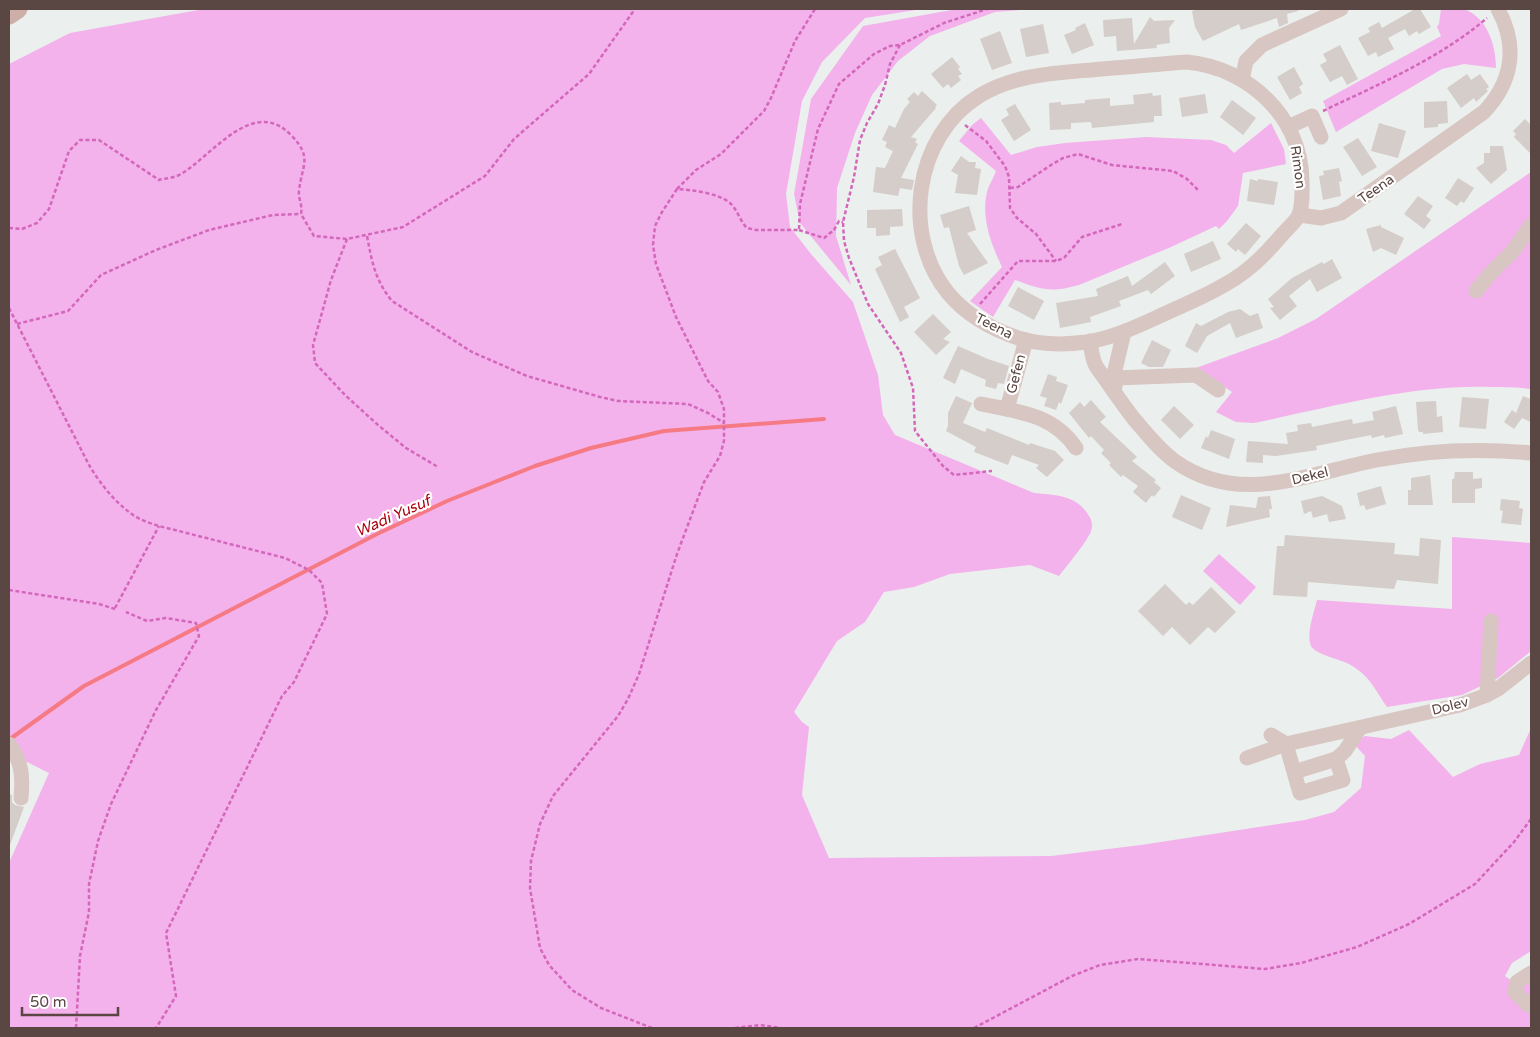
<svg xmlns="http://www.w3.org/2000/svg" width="1540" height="1037" viewBox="0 0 1540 1037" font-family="'Varela Round',sans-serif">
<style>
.green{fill:#f3b2ec}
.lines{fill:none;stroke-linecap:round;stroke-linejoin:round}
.stream{stroke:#f57a84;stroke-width:4}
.building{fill:#d4cdc9}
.path{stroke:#d467bc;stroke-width:2.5;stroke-dasharray:4 2.5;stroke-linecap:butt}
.minor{stroke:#d8c6c2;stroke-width:15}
.major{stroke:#ceafa7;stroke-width:19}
.labels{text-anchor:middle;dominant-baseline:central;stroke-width:4.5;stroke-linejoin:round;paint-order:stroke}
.street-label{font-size:14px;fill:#5a4642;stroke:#fff}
.water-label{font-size:15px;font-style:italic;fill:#af000e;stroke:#fff}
</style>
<rect width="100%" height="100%" fill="#ebefed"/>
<!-- green -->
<g class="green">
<path d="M204,9H922L865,18L822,62L802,101L786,194L790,227L811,254L853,302L878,375L883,415L895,435L1034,493C1056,495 1077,495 1089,516C1092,520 1093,526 1091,531C1089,539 1066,567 1059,576L1030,565L950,574L914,587L884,592L865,622L837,641L794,712L802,722L809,727L802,795L829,858L1051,856L1141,845L1305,820L1334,812L1361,788L1365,756L1354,744L1365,736L1391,739L1409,730L1453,777L1480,764L1519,755L1531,728V951L1512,963L1505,976L1518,985L1531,981V1028H9V863L49,773L9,753V64L70,33Z"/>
<path d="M957,9H1033L995,12L930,36L898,61L872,95L855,133L837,188L836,236L851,285L800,223L794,194L811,99L863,26Z"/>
<path d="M1441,9C1448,9 1458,7 1464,9C1488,18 1496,46 1496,68L1464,64L1442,69L1336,132L1323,101L1441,36L1437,27L1439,24Z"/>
<path d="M981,118L1011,155L1037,147L1065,143L1146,137L1211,140L1226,145L1234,153L1271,123L1284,149L1286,164L1243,173L1238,206L1227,221L1219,229L1216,226L1171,247L1079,285C1050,293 1042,290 1015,280L993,317L970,301L1002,267C991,244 981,218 987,192C989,185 994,177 996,171L959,141L972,125Z"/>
<path d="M1531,172V389C1517,387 1503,387 1489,387C1410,385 1332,407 1254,423L1236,422L1216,412L1232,392L1196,368L1278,338L1316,319Z"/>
<path d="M1452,537L1531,543V651L1498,678L1462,695L1387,707C1374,688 1370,676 1349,664C1339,659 1315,654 1311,646C1306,633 1314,613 1317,600L1452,609Z"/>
<path d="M1219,554L1256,587L1240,605L1203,571Z"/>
</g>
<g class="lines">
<!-- stream -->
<path class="stream" d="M10,739L84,686L377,534L447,501L535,466L591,448L664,431L824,419"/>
</g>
<!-- building -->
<g class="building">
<path d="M1199,9H1298V11L1287,14L1288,23L1279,27L1277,18L1241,30L1239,24L1203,41L1195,27L1192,11Z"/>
<path d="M1415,9H1420L1431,27L1419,34L1417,31L1409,36L1405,29L1388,38L1394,49L1378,57L1376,52L1368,56L1358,38L1370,32L1368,28L1379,22L1382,28Z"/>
<path d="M1150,17L1154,21L1175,20L1169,28L1170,43L1156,45L1157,48L1117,51L1116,36L1104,37L1103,20L1132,18L1134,44Z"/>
<path d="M1085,23L1094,45L1072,54L1064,35L1076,30L1075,28Z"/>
<path d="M1043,24L1049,53L1026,57L1020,29Z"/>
<path d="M1000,31L1012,63L992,70L980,39Z"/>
<path d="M1340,45L1358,79L1347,85L1342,76L1330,82L1320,65L1327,61L1323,54Z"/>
<path d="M952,57L960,67L958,69L962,74L958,76L961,80L951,88L948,84L943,88L931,74Z"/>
<path d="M1294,67L1303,84L1299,87L1302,93L1290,100L1277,77Z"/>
<path d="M1467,74L1471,80L1480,74L1489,87L1486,89L1488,91L1476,102L1474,98L1461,108L1447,88Z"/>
<path d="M922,91L937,105L935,107L936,108L911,137L917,139L915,142L918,144L901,178L914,180L912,190L900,188L898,196L873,192L876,167L885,168L893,151L885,147L887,142L882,140L889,125L895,128L904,109L910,102L907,99L914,92L918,96Z"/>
<path d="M1152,93L1153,96L1161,95L1162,116H1154V122L1092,128L1091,122L1071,123V129L1050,130L1049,103L1061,102V105L1085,103V100L1110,98V106L1134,104L1133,95Z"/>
<path d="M1205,94L1208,113L1182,117L1179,98Z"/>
<path d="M1232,100L1256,118L1243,135L1220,117Z"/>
<path d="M1447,101L1448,123L1438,124V127L1424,128V102Z"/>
<path d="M1015,104L1031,130L1014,141L1001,120L1009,115L1006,109Z"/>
<path d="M1525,119L1531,125V154L1514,137L1516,134L1513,131Z"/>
<path d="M1379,123L1406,131L1398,158L1371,151Z"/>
<path d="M1358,138L1377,167L1362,176L1343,147Z"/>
<path d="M1490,146H1503L1507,170L1491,184L1476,168L1484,163V153H1490Z"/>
<path d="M961,156L969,162H976L975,168L981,169L977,195L955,193L958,175L951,171Z"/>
<path d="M1339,168L1342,181L1339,182L1341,196L1323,200L1319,176L1324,175L1323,171Z"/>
<path d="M1458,178L1474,188L1464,203L1461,201L1457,206L1445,198Z"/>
<path d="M1250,179L1258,181V179L1278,182L1274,205L1247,201Z"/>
<path d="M1418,196L1433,206L1426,216L1431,220L1424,229L1404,214Z"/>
<path d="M969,206L976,230L967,233L988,263L964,275L959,266L949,227L944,228L940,215Z"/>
<path d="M902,209L903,226L890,227V235L876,236V228H867V210Z"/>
<path d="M1246,223L1261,236L1245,255L1238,249L1236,252L1227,244Z"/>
<path d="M1381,225V227L1404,238L1396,255L1381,248L1373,252L1366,229Z"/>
<path d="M1213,241L1221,259L1191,272L1184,254Z"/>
<path d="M895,249L920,298L904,307L909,317L900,322L875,269L882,265L878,257Z"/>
<path d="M1332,259L1342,278L1317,292L1310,279L1289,296L1297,306L1280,320L1270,308L1274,307L1268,299L1292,278L1322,262L1324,264Z"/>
<path d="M1165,262L1175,276L1151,294L1148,290L1119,301L1121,306L1090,317L1091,322L1060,328L1056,303L1098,296L1096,289L1128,276L1132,286Z"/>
<path d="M1018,287L1044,301L1034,320L1008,306Z"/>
<path d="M1240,309L1250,316L1258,313L1263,328L1236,338L1230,323L1207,336L1197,353L1185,346L1196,323L1201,326L1228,312Z"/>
<path d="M933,314L951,332L943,339L950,342L936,355L914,332Z"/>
<path d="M1152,340L1171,350L1163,367H1149L1141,363Z"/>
<path d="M958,346L988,359L1009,366L1004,384L998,383L996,389L985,386L986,380L961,369L955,384L943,378Z"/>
<path d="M1048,374L1057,377L1056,381L1068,385L1061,404L1059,402L1056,410L1044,406L1047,398L1040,396Z"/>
<path d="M956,396L972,403L963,423L985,432L987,428L1029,445L1030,443L1055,451L1064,460L1047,477L1036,468L1039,465L1012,455L1008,465L974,452L976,447L946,431L948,426V413Z"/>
<path d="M1523,396L1531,399V422L1522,418L1514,429L1504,422L1512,410L1516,413Z"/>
<path d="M1462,397L1489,399L1486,429L1459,427Z"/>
<path d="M1091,400L1106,417L1100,422L1137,457L1132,461L1156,480L1154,482L1161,488L1154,497L1152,495L1146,503L1133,492L1138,486L1123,475L1121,477L1109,465L1111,463L1101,453L1104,450L1091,436L1089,438L1069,413L1080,402L1084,407Z"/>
<path d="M1436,401L1437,417L1442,416L1443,432L1423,434V432H1419L1418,430L1416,402Z"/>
<path d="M1174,406L1194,425L1180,439L1161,420Z"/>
<path d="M1396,406L1403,434L1385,438L1384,435L1372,438L1371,435L1316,446L1317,450L1276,456L1263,455V463L1246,462L1248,441L1288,444L1286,433L1298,431L1297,425L1311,423L1312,427L1352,419L1353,424L1374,420L1372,412Z"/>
<path d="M1211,430L1235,439L1229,459L1201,448L1206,436L1208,438Z"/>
<path d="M1455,472H1473V479L1482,478V488L1475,489V503H1452V479H1454Z"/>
<path d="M1430,475L1433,505H1408V490H1411V478Z"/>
<path d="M1381,486L1386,504L1366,510L1364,505L1360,506L1357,493Z"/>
<path d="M1181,495L1211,508L1202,530L1172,517Z"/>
<path d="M1270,496L1272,509H1269L1270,517L1226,527L1230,505L1256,508L1258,497Z"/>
<path d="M1322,496L1342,506L1346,519L1329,522L1327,514L1313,518L1311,511L1304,514L1301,501Z"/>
<path d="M1501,499L1520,501L1519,508L1523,509L1521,525L1501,523L1503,511L1500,510Z"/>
<path d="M1285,535L1395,543L1394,554L1419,556L1420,538L1441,540L1438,584L1397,580L1394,589L1308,582L1307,597L1273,595L1277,546H1284Z"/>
<path d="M1165,584L1186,605L1189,602L1193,605L1211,587L1236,612L1215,633L1208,627L1190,645L1172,627L1163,636L1138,611Z"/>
<path d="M9,794L12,795V802L15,805L24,807L10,845H9Z"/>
</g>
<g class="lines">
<!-- path -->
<g class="path">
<path d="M900,45L890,64L885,85L878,104L867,123L860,140L854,177L843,222L844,241L849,258L868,304L901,353L913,388L915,431L943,466L954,475L992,471"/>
<path d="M1323,111C1379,84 1439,59 1487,18"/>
<path d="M965,125L986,141L1005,166L1009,177L1010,208L1017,218L1036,234L1056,261"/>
<path d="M1010,188L1018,187L1051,165L1063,158L1078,154L1112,165L1173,171L1187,179L1198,190"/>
<path d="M677,189L696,170L721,154L764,111L771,98L795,41L815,9"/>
<path d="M9,228L22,229L37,223L49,209L69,151L80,140H99L159,180C166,178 175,178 181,174C213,155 253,96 291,135C313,158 302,164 299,191C298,199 303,205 301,214L314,236L347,239L403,227L485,176L514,139L589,74L635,9"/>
<path d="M799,230L824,238L834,230L839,221L843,222"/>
<path d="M367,236C372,262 375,280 392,301L472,352L527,376L600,397L618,401L688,404L708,413L724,423"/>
<path d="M347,239L331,280L313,345L315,363L345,395L378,425L406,448L438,467"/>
<path d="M980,304L1018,261H1056L1064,258L1082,237L1122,224"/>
<path d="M9,308L89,465C101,485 119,508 140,519C146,522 153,524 159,526L285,558L309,570L322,583L327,614L294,682L282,696L166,933L176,996L156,1028"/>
<path d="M17,324L68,311L101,275L156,250L209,230L273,215L301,214"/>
<path d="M9,590L99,604L115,609"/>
<path d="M115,608L159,526"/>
<path d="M76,1028L80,956L89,912V884L98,841L111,804L156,710L199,636L196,623L166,618L147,621L126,612"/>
<path d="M652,1028L601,1008L572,990L549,965L540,948L530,888L531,861L540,824L553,796L618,716L628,699L639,674L677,554L704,482L720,456L724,441V409L718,392L708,381L676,317L656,264L653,245L655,226L662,212L677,189C692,190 720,193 731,204C738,211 740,221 747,228L756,230H799L800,204L818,129L839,84L874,54L890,46L900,45L944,23L987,9"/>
<path d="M735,1028L760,1025L781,1028"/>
<path d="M974,1028L1072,976L1100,965L1138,959L1265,969L1301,963L1357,947L1409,924L1475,884L1514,842L1531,819"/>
</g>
<!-- minor -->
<g class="minor">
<path d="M1187,62C1249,68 1301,117 1302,180C1302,191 1303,208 1298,217C1293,224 1286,230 1280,237C1265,255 1245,274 1224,285C1204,297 1183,305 1162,315C1138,326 1113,338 1087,342C1064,345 1040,345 1018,338C992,329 966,315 948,293C901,235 914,136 979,96C1016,73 1060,73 1102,69C1131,67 1159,64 1187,62Z"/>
<path d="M1242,80L1246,61L1262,45L1341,9"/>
<path d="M1288,127L1312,116L1321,137"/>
<path d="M1300,215L1321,218L1341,213L1484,112C1513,81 1518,46 1498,9"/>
<path d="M1476,291L1488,276L1513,251L1531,225"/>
<path d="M1090,341C1091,349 1092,357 1095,364C1097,369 1102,374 1105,379C1115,393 1124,406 1134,419C1147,434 1160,451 1176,462C1241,507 1309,473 1377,460C1428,450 1479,448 1531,453"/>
<path d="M1115,378L1196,375L1218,390"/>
<path d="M1115,387V370L1124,332"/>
<path d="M981,404C1019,412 1053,414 1076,448"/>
<path d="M1007,409L1026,340"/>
<path d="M1487,695L1491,621"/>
<path d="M1271,735L1286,744L1300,793L1343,780L1336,759L1294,772"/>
<path d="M9,744C22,761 23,777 21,798"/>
<path d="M1247,758L1286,744L1460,705L1487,695L1498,689L1531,663"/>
<path d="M1336,759L1345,751L1360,728"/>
<path d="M1531,973L1517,982L1515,992L1528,1005L1531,1004"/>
</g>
<!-- major -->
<path class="major" d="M9,15L18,9"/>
</g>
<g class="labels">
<!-- street labels -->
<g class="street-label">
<text transform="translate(1298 167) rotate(82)">Rimon</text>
<text transform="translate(1376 189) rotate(-35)">Teena</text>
<text transform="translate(994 326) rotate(27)">Teena</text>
<text transform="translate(1016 374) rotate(-75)">Gefen</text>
<text transform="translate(1310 476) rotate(-14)">Dekel</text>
<text transform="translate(1450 706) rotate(-14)">Dolev</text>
</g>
<!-- water labels -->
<g class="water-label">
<text transform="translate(393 516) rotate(-24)">Wadi Yusuf</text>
</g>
</g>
<!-- border -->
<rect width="1540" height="1037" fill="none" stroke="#5a4642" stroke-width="20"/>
<!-- scale -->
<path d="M22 1007v8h96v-8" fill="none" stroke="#5a4642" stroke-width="2.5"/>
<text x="30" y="1007" font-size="15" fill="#5a4642" stroke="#ffffff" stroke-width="4" paint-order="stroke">50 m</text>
</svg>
